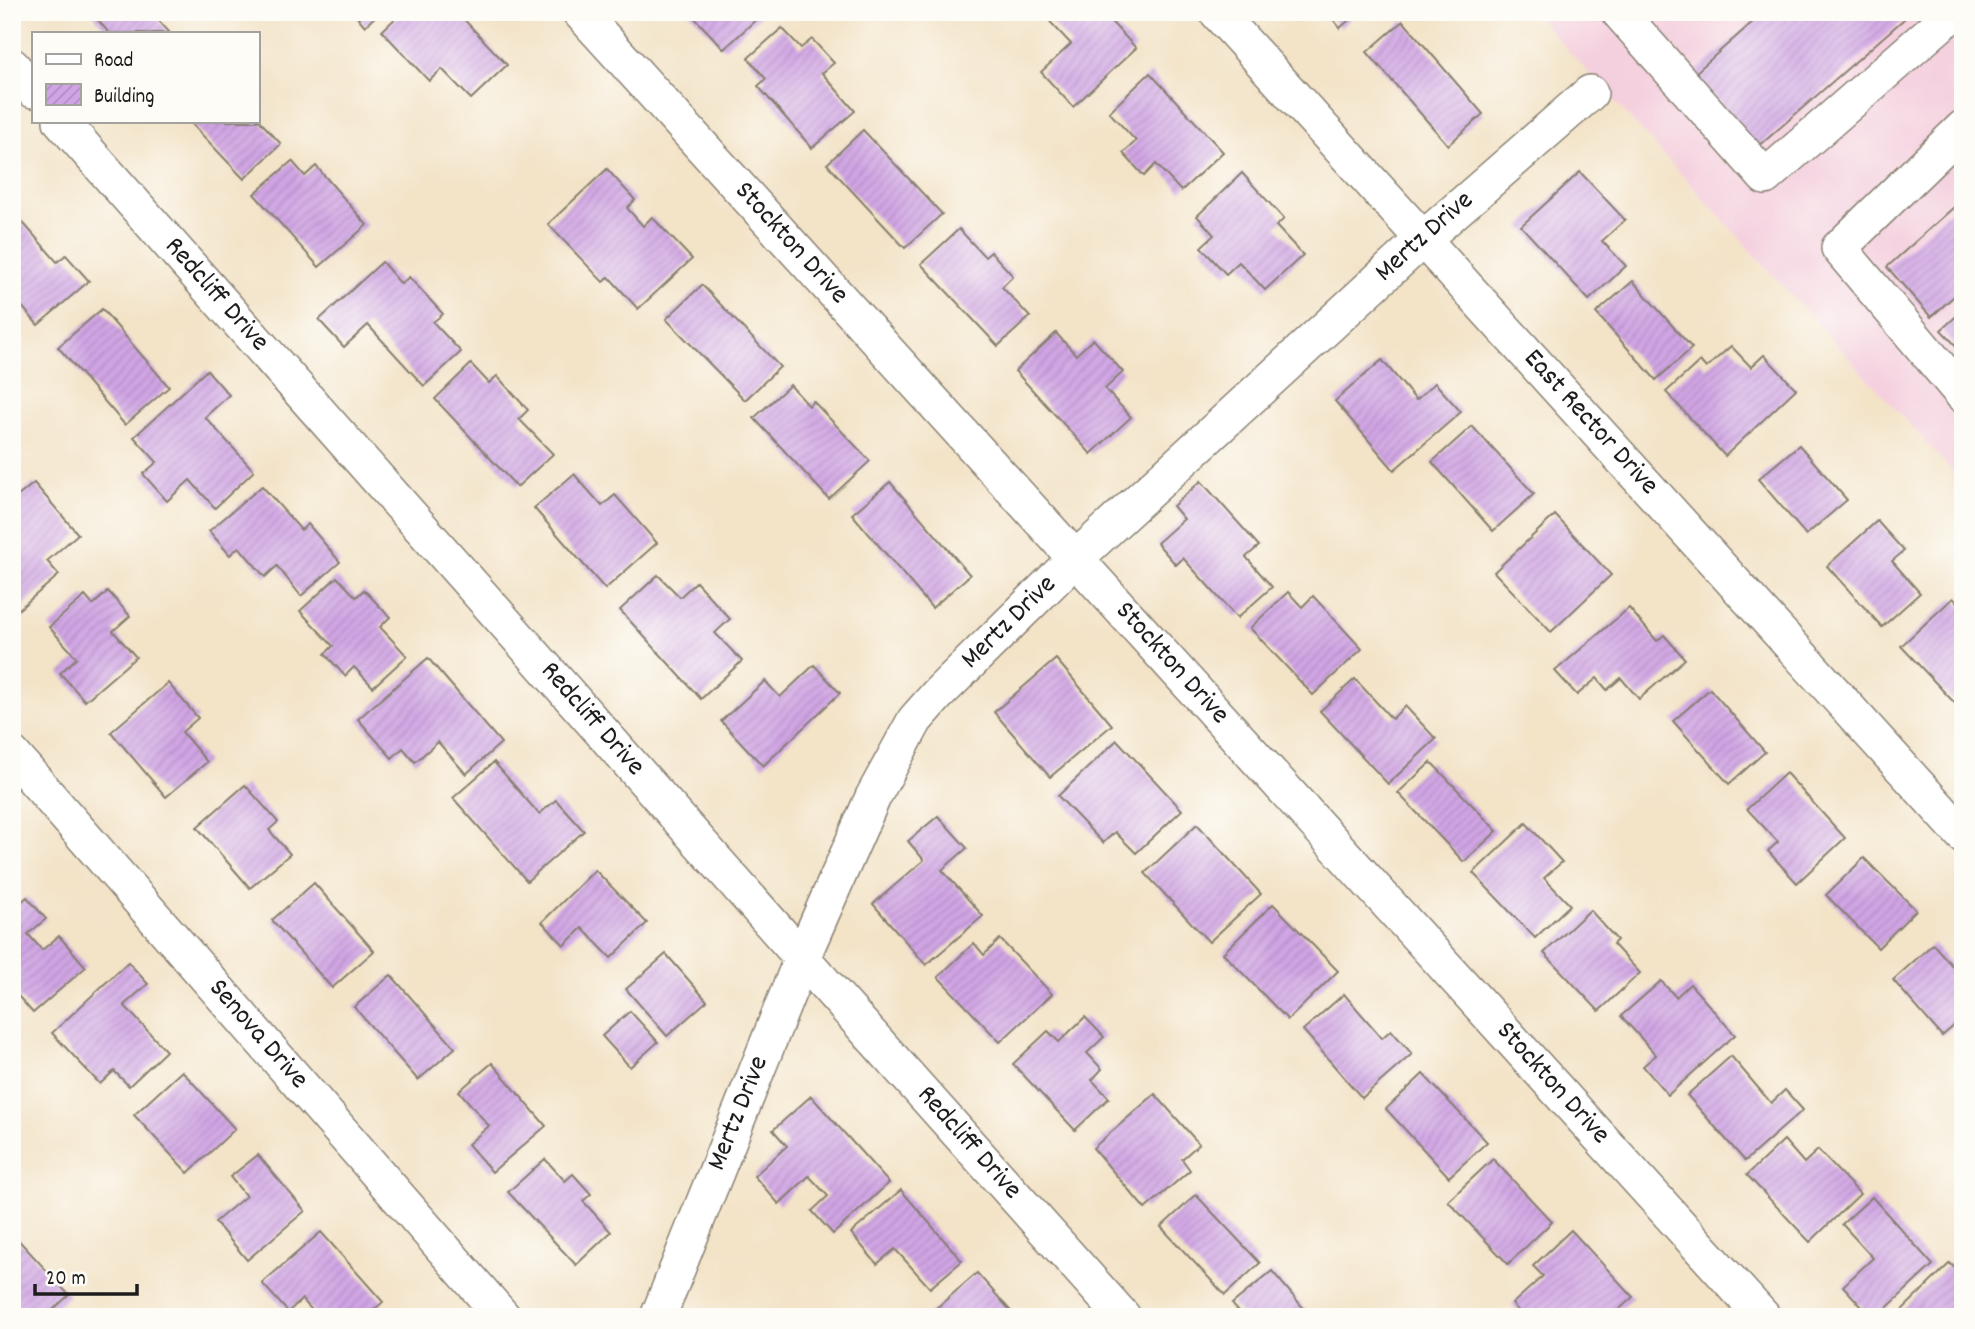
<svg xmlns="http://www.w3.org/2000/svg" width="1975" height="1329" viewBox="0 0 1975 1329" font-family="Dekko,sans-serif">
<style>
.built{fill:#f4cfde}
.building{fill:url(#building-hatch)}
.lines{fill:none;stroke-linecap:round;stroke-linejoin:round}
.minor-casing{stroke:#888072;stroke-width:38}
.minor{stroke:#fff;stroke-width:35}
.labels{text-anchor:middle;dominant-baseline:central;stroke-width:5;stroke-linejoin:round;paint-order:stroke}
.street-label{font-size:28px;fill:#1c1c1c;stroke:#fdfcf7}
</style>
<defs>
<pattern id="building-hatch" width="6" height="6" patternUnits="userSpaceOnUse" patternTransform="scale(1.75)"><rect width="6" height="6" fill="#d0a5e4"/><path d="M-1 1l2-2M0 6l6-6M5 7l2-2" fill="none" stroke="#b28dc3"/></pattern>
</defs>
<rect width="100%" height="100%" fill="#fdfcf7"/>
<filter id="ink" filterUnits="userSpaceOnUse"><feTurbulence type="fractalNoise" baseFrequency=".0143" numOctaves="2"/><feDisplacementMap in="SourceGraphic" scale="14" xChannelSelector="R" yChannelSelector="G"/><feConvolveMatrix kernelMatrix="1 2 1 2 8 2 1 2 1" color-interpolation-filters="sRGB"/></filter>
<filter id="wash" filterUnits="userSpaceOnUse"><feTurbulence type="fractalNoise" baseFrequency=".00686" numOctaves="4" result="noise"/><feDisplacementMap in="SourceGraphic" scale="28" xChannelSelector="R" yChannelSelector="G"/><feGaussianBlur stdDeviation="1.57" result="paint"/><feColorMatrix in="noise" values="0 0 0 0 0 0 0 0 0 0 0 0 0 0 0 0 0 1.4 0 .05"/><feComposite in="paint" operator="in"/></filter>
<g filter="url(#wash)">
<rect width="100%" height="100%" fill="#f3e3c7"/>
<!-- built -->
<path class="built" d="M1533,12H1963V483Z"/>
<g id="blocks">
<!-- building -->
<g class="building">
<path d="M91,12H151L170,33H109Z"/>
<path d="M353,12H380L365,26Z"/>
<path d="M402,12H457L507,65L471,99L442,69L429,81L382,31Z"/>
<path d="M689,12H756L760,16L724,49Z"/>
<path d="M1041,12H1102L1136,48L1073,107L1041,72L1071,44Z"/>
<path d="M1327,12H1358L1340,28Z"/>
<path d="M1764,12H1912L1758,147L1694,74Z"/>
<path d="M1403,21L1483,114L1448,145L1367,52Z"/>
<path d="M782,28L801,48L812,39L834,63L822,73L855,111L812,148L758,86L766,79L748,58Z"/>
<path d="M1150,73L1223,152L1181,191L1156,164L1144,176L1123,153L1136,141L1109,112Z"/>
<path d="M257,118L281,144L244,179L189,121H257Z"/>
<path d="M863,130L942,214L905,248L827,164Z"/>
<path d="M292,161L305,176L316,166L367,225L319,267L254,194Z"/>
<path d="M607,169L635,200L627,208L643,226L652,217L692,259L638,309L609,277L603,282L548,224Z"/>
<path d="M1580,172L1625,220L1602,241L1626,266L1589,300L1521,226Z"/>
<path d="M1242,173L1284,219L1276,226L1303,255L1265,290L1239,262L1226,274L1201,247L1214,235L1197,216Z"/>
<path d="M1963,199V288L1931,317L1887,267Z"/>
<path d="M19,218L57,262L66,255L89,281L38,325L12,295V225Z"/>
<path d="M959,229L985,257L991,252L1013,276L1002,287L1030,317L998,346L921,264Z"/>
<path d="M382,262L401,284L409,277L443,314L433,322L461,352L424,386L368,325L344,347L319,320Z"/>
<path d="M1633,281L1692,348L1656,380L1596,313Z"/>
<path d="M702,285L780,367L745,400L666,319Z"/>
<path d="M102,309L169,387L125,425L58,347Z"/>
<path d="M1963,310V353L1941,330Z"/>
<path d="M1056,333L1076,355L1093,339L1123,372L1105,389L1131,417L1091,454L1015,371Z"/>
<path d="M1731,346L1751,367L1764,355L1796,389L1725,456L1666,392L1700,361L1706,368Z"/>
<path d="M1382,360L1416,400L1435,383L1461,412L1394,470L1335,401Z"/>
<path d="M471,364L489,383L497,376L528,410L519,419L553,454L517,487L435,399Z"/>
<path d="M207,370L229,395L205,417L254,471L215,508L190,480L167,501L143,474L157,462L134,437Z"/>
<path d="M790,385L809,406L813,401L870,461L829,499L754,418Z"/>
<path d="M1472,426L1534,494L1493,531L1432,462Z"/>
<path d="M1799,445L1847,500L1806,535L1758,479Z"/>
<path d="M574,474L602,506L615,495L657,543L605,589L534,508Z"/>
<path d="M1201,481L1259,546L1246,557L1272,587L1237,618L1183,558L1176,565L1157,543L1184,519L1173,506Z"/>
<path d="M890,482L970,575L932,608L852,514Z"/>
<path d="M34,483L78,534L47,561L59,575L12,615V501Z"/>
<path d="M262,486L301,530L308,524L340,562L301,596L277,566L265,577L239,547L230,555L209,531Z"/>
<path d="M1555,515L1611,575L1551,632L1494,572Z"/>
<path d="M1877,521L1904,551L1892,561L1920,593L1882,627L1827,566Z"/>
<path d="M658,575L680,597L696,582L730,619L715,633L742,661L701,699L620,610Z"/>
<path d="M337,577L356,597L364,590L390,617L380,627L407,656L373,687L354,667L345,676L325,654L333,646L300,611Z"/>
<path d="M108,591L130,616L113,631L136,657L85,701L60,673L77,658L49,627L85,596L93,605Z"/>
<path d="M1288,592L1302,607L1313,596L1362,649L1313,695L1250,628Z"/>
<path d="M1953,598L1963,608V712L1901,646Z"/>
<path d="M1629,608L1657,641L1664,635L1685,659L1639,699L1621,678L1607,690L1597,678L1577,695L1555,671Z"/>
<path d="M428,658L501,743L466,774L438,742L415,762L403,748L392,758L358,719Z"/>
<path d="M1056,659L1112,725L1050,777L994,712Z"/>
<path d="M814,665L840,693L763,766L721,721L765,681L780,697Z"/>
<path d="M1355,679L1392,719L1405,706L1436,739L1388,784L1320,711Z"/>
<path d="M168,683L198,718L182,732L207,762L166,797L111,732Z"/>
<path d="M1710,689L1765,752L1729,784L1673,721Z"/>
<path d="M1117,740L1182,810L1136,853L1115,832L1103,843L1058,796Z"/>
<path d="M494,762L539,814L556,800L584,831L527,881L453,798Z"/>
<path d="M1431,762L1497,831L1464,862L1398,793Z"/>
<path d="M1786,773L1845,838L1797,883L1768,851L1778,842L1747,809Z"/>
<path d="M245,785L278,822L269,830L290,854L250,888L197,827Z"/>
<path d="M938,816L967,848L942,870L983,916L926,965L873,904L924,860L908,841Z"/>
<path d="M1526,823L1562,862L1544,878L1570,905L1535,938L1473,873Z"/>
<path d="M1197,824L1261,894L1209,942L1145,873Z"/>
<path d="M1864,858L1916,910L1878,948L1826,895Z"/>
<path d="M595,870L647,923L611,958L582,928L564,945L542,922Z"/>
<path d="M314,883L374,951L332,988L272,920Z"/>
<path d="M27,897L46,919L28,934L42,950L59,936L86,967L33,1013L12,989V910Z"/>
<path d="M1273,904L1338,971L1288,1020L1223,953Z"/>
<path d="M1590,910L1617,940L1613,944L1640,973L1599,1011L1544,953Z"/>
<path d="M1000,939L1052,994L1000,1042L938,977L974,943L984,955Z"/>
<path d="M1933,944L1961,976L1963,974V1018L1942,1036L1893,980Z"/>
<path d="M666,954L707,1001L667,1036L626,989Z"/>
<path d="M128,962L148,984L124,1005L166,1051L129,1086L114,1071L100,1084L52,1033Z"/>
<path d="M391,975L455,1048L418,1080L354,1007Z"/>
<path d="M1661,981L1676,997L1690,984L1735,1035L1668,1095L1643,1066L1656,1055L1621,1016Z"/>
<path d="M1344,994L1382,1038L1391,1030L1412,1054L1362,1098L1303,1030Z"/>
<path d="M630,1011L658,1042L630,1067L602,1036Z"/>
<path d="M1085,1017L1104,1037L1087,1053L1102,1069L1092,1080L1109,1098L1075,1130L1013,1064L1048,1031L1059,1042Z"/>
<path d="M1731,1056L1771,1103L1785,1090L1803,1110L1745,1161L1687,1095Z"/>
<path d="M492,1063L546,1126L492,1172L468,1144L489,1126L459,1091Z"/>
<path d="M182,1071L235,1129L188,1173L134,1115Z"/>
<path d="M1423,1074L1487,1142L1449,1177L1386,1109Z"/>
<path d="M1155,1094L1199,1144L1182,1159L1190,1170L1145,1209L1093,1148Z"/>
<path d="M811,1096L889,1183L833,1234L812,1211L828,1196L809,1176L779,1204L754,1176L787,1146L773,1130Z"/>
<path d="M1784,1140L1804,1163L1818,1150L1860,1194L1810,1242L1747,1175Z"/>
<path d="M258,1155L305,1211L247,1260L215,1222L246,1196L230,1177Z"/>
<path d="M545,1159L565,1181L573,1174L591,1194L583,1201L611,1232L576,1265L508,1192Z"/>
<path d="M1493,1159L1552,1222L1508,1264L1448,1201Z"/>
<path d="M901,1190L962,1261L930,1288L895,1249L877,1264L851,1233Z"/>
<path d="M1196,1195L1260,1263L1225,1295L1161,1227Z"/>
<path d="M1872,1197L1933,1265L1877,1317H1871L1843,1286L1873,1258L1842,1224Z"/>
<path d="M1571,1230L1633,1297L1611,1317H1524L1512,1304L1543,1276L1533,1266Z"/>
<path d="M321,1232L383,1302L366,1317H318L302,1299L288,1312L262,1283Z"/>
<path d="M12,1233L69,1295L45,1317H18L12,1310Z"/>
<path d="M1950,1263L1963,1277V1317H1895Z"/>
<path d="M1272,1271L1311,1317H1243L1232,1304Z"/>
<path d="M977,1273L1016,1317H926Z"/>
</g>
</g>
</g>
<g filter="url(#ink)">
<use href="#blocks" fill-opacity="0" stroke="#888072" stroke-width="2"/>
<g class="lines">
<defs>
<g id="minor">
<path id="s1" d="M580,12L1763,1317"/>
<path id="s2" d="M1217,12L1963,835"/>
<path d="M1619,12L1765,177L1954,12"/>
<path d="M12,66L33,90"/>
<path id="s3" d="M61,121L802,958L1123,1317"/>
<path d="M1963,128L1839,248L1963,395"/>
<path id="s4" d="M12,754L503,1317"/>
<path id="s5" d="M658,1317L802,958L873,797L915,720L938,694L1075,559L1423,239L1590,93"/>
</g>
</defs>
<!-- minor casing -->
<use href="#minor" class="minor-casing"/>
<!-- minor -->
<use href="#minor" class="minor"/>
</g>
</g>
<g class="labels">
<!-- street labels -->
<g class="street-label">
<text stroke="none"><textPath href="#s5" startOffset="1353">Mertz Drive</textPath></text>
<text stroke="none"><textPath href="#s1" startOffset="313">Stockton Drive</textPath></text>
<text stroke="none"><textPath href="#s3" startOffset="233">Redcliff Drive</textPath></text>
<text stroke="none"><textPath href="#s2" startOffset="555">East Rector Drive</textPath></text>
<text stroke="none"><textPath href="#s5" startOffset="786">Mertz Drive</textPath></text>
<text stroke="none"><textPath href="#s1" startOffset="880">Stockton Drive</textPath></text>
<text stroke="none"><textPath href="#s3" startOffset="800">Redcliff Drive</textPath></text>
<text stroke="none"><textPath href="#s4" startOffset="373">Senova Drive</textPath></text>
<text stroke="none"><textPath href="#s1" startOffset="1447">Stockton Drive</textPath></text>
<text stroke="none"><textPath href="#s5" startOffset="219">Mertz Drive</textPath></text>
<text stroke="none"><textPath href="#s3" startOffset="1367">Redcliff Drive</textPath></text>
</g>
</g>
<!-- margin -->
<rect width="1975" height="1329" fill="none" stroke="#fdfcf7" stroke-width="42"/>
<!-- legend -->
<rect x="32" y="32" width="228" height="91" fill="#fdfcf7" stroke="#a3a29f" stroke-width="2"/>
<rect x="46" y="54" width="35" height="10" fill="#ffffff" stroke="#a3a29f" stroke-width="2"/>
<text x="94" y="66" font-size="21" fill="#1c1c1c">Road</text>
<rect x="46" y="84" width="35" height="21" fill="url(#building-hatch)" stroke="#a3a29f" stroke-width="2"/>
<text x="94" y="102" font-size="21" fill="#1c1c1c">Building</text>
<!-- scale -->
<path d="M35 1284v10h102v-10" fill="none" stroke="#1c1c1c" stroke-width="3.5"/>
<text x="46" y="1284" font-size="21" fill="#1c1c1c" stroke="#fdfcf7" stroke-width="5" paint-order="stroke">20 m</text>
</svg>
